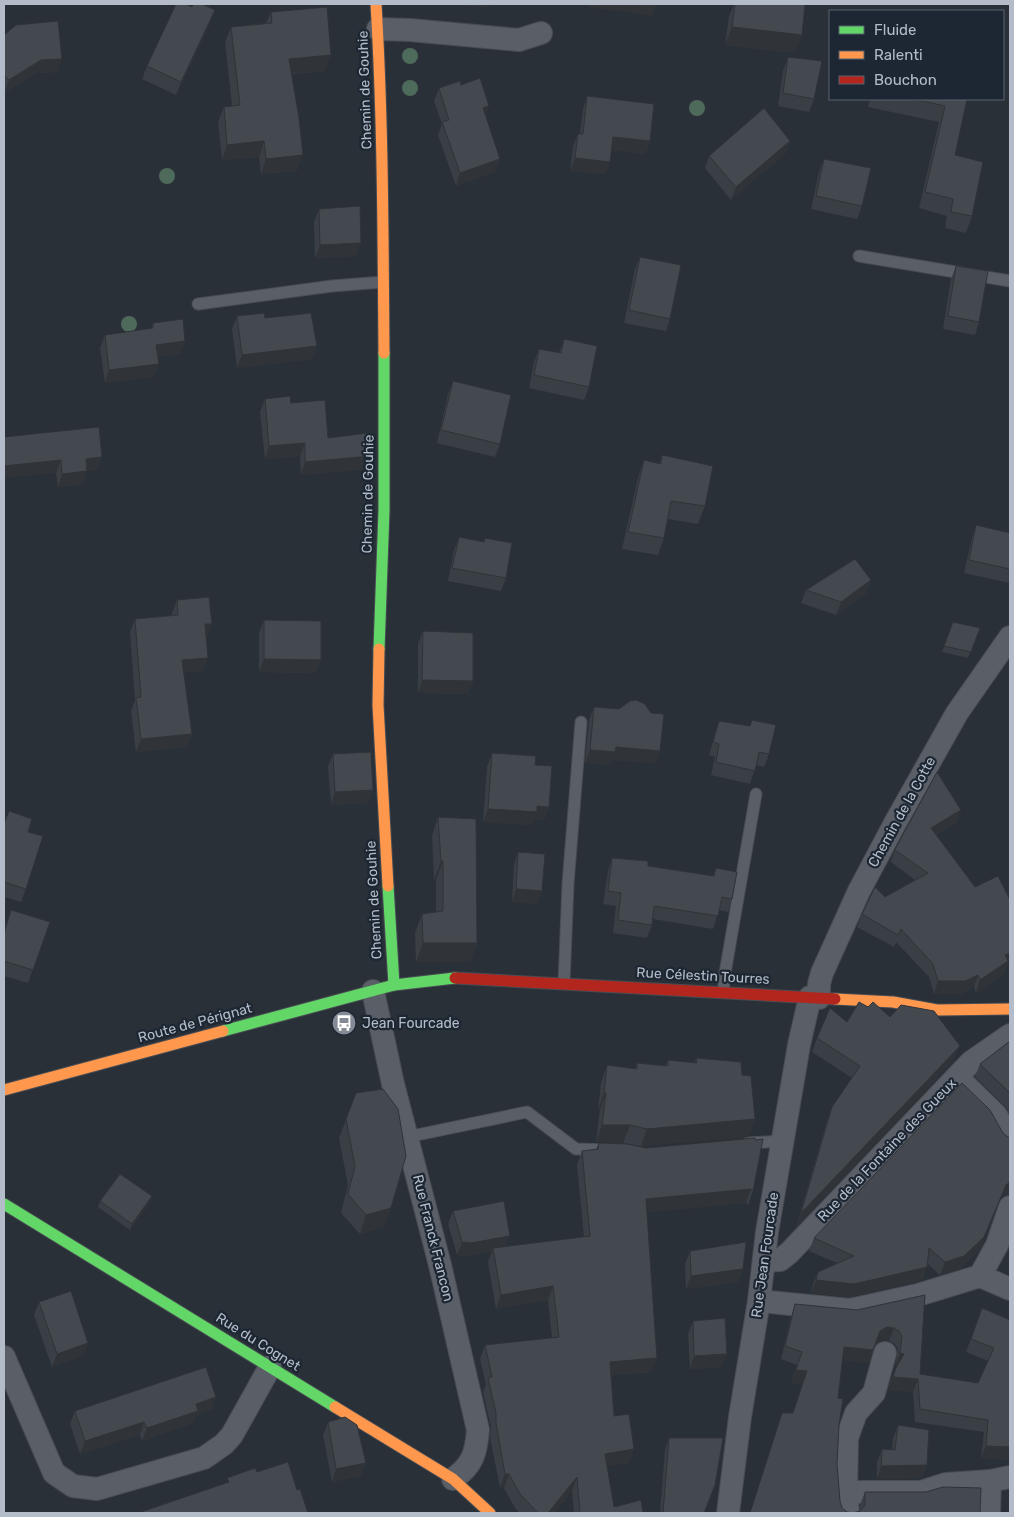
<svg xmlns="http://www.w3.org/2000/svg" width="1014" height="1517" viewBox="0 0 1014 1517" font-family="Rubik,sans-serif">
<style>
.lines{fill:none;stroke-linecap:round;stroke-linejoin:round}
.lane-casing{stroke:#484c53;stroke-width:13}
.street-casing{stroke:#484c53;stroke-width:24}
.fast-casing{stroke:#484c53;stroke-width:13}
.slow-casing{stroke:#484c53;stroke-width:13}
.jam-casing{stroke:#484c53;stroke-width:13}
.lane{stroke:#5a5e66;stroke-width:11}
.street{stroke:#5a5e66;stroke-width:22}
.fast{stroke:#63d668;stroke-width:11}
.slow{stroke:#ff974d;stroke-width:11}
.jam{stroke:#b3261e;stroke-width:11}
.tree{fill:#4e6a5a}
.wall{fill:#3a3f45}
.shaded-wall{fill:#303338}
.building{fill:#444950;stroke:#303338}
.labels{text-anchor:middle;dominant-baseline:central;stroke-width:4.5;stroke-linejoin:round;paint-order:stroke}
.street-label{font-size:14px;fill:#b4bcc9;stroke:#1d2633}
.poi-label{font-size:14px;fill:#b4bcc9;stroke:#1d2633;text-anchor:start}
</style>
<rect width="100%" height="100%" fill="#2a3038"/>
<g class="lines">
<defs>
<g id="lane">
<path d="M859,256L1010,281"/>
<path d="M198,304L332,286L383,282"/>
<path d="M564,983L568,884L581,722"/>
<path d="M723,992L725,973L756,794"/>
<path d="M407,1137L527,1112L576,1149L610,1150"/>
<path d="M748,1143L782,1141"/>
</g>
<g id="street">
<path d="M378,29L410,30L519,40L541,33"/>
<path d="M373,991L393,1084L440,1265L478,1430C476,1453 473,1465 453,1479"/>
<path d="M819,998V984L822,973L859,891L894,825L957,713L1010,637"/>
<path d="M957,1077L996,1115L1010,1139"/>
<path d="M764,1261L780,1260L789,1253L971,1062L1010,1035"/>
<path d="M980,1276L1010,1289"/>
<path d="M759,1301L850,1310L918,1295L980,1276L997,1245L1010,1207"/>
<path d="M4,1357L54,1473L73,1486L97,1489L204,1458L224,1444L232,1435L270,1367"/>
<path d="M846,1492H921L946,1484L990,1481"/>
<path d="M728,1513L740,1417L759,1301L767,1232L799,1045L810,997"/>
<path d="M848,1513L846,1492L847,1438L856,1413L874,1393L885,1353"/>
<path d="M989,1513L990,1481L1010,1477"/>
</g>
<g id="fast">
<path d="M379,649L384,510V353"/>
<path d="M388,886L394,985"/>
<path d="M223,1031L394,985L455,978"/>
<path d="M4,1204L335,1407"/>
</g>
<g id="slow">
<path d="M376,4C383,120 383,236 384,353"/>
<path d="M379,649L378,705L388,886"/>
<path d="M835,999L893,1002L937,1010L1010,1009"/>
<path d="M4,1090L223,1031"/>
<path d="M335,1407L453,1479L490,1513"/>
</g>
<path id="jam" d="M455,978L835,999"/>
</defs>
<!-- lane casing -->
<use href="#lane" class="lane-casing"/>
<!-- street casing -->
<use href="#street" class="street-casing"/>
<!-- fast casing -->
<use href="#fast" class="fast-casing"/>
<!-- slow casing -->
<use href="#slow" class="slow-casing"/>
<!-- jam casing -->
<use href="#jam" class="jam-casing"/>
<!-- lane -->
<use href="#lane" class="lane"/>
<!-- street -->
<use href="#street" class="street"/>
<!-- fast -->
<use href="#fast" class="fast"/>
<!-- slow -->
<use href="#slow" class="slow"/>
<!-- jam -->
<use href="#jam" class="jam"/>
</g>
<!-- trees -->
<g class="tree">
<circle cx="410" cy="56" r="8"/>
<circle cx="410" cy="88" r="8"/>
<circle cx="697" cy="108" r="8"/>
<circle cx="167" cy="176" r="8"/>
<circle cx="129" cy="324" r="8"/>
</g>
<!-- wall -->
<g class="wall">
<path d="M734,4H805L802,35L795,53L725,45L729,16Z"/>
<path d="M271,12L325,71L291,74L297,171L261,174L259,157L222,160L218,122L224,107L232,106L225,42L231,27L266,23Z"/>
<path d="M210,23L176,95L142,79L147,66Z"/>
<path d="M4,35L58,72L36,73L4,93Z"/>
<path d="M788,57L814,99L809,112L778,106L783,71Z"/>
<path d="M461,85L486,116L495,172L456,186L438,135L442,124L434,101L439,88Z"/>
<path d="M587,96L650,141L645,154L611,150L605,174L570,171L573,146L578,134H580L583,109Z"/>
<path d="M870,99H967L955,155L972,216L966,233L945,228L947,216L919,208L939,122L868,107Z"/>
<path d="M786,153L731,200L705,168L709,156Z"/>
<path d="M824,159L862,206L857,219L811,209L819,172Z"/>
<path d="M319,209L356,256L315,258L314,222Z"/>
<path d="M640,257L670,319L666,331L624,323L635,269Z"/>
<path d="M956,266L979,322L975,335L943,329L951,279Z"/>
<path d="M237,316L265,318L317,346L312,359L237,368L232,329Z"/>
<path d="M153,323L185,341L180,354L158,357L159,364L154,377L105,383L100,348L105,335L151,329Z"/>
<path d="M564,339L589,387L584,400L529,388L534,362L539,349L559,353Z"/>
<path d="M453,381L500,444L495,457L437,443L448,394Z"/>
<path d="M265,399L291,403L328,438L371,456L366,469L301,475L300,456L265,459L260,412Z"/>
<path d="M4,437L97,470L87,471L83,484L58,487L56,473Z"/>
<path d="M662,455L705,506L698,524L668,519L664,538L658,555L622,549L638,478L644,460L659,464Z"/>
<path d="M976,525L1010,533V583L964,573L972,538Z"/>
<path d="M459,537L483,542L485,538L506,578L501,591L448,581L454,550Z"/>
<path d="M871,580L866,593L836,615L801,603L806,590Z"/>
<path d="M177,600L207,637H206L203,671L183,672L192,734L187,747L136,752L131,711L135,700L130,632L135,619L172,616V613Z"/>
<path d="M264,620L316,673L259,672V633Z"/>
<path d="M953,622L980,628L968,658L942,652Z"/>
<path d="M423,631L473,681L468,694L418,693V644Z"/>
<path d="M594,707L660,751L656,763L613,760L611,765L585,763L589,720Z"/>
<path d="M752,720L769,754L764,767L756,765L750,784L711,775L715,757L709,755L719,721L750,726Z"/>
<path d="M492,753L535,765L549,807L544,820L534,819L532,825L483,822L487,767Z"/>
<path d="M333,754L373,790L368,803L331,805L328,767Z"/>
<path d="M961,810L956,823L936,835L975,887L1010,900V964L1007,965L1004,974L976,993L974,987L960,994H934L929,977L896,942L894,947L857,927L862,914L885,897L915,880L891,862L889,863L894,851Z"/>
<path d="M9,811L28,832L26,889L21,902L4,897V824Z"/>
<path d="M438,817L477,943L470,962H416L415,933L422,914L436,912V880H434L432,836Z"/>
<path d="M518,852L542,891L537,904L512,902L514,865Z"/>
<path d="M612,858L648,866L713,876L716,868L732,899L728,912L719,910L713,929L653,919L652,925L647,938L613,933L616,906L603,904L608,871Z"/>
<path d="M11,910L50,922L28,983L4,976V931Z"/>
<path d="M868,1007L890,1017L954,1060L796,1227L827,1121L832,1107L852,1078L812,1052L817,1038L847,1022Z"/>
<path d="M1010,1041V1114L1005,1106L975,1077L980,1064Z"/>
<path d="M696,1058L749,1137L641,1146L646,1148L755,1138L753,1191L748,1205L746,1203L647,1212L652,1372L611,1375L614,1416L629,1463L607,1466L614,1507L643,1513H574L572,1491L554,1513H520L515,1508L504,1488H500L490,1437L491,1427L483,1392L486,1385L480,1359L485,1345L552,1338L548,1300L496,1309L488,1262L492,1251L467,1256L457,1255L448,1224L453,1211L506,1246L584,1237L577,1165L582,1151L596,1149L599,1143L640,1146L623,1143L596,1142L600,1110H598L601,1083L607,1065L635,1069L637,1063L665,1066L668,1060L695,1063Z"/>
<path d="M356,1093L391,1208L384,1227L360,1234L341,1213L348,1185L339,1138Z"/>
<path d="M1007,1194L1001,1197L980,1250L960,1269L940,1275L928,1264L927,1267L923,1280L915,1282L849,1297L811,1293L813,1284L818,1272L837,1263L809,1251L814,1238Z"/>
<path d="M152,1196L150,1203L130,1230L98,1207L100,1201Z"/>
<path d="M690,1251L743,1269L738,1282L686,1289L685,1264Z"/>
<path d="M925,1295L920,1374L978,1383L988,1361L966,1352L982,1308L1010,1320V1460L981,1458L984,1432L915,1422L913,1392L888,1390L891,1380L897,1366H895L898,1349L894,1343L889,1341L882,1340L876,1344L869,1363L842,1360L838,1398L839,1425L837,1464L840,1501L842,1508L847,1512L853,1513L860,1511V1505L865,1492L980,1513H750L782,1413H793L802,1384L791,1383L797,1365L781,1359L791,1317L795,1304L857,1310Z"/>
<path d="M39,1302L88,1343L83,1356L52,1367L34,1315Z"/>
<path d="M693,1321L722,1367L690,1369L688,1334Z"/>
<path d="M216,1397L212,1410L196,1415L193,1423L142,1441L140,1435L80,1454L70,1424L75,1411Z"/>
<path d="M328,1422L361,1476L332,1482L323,1435Z"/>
<path d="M898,1425L927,1465L922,1478L877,1479V1462L882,1449L892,1450L893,1438Z"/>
<path d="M669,1438L711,1496L704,1513H660L665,1450Z"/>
</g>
<!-- shaded-wall -->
<g class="shaded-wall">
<path d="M451,4H490L489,8Z"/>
<path d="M589,4H657L652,16L588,7Z"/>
<path d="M215,10L210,23L176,95L181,82Z"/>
<path d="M732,27L802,35L795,53L725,45Z"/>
<path d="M331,55L325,71L283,74L289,59Z"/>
<path d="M62,59L58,72L36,73L4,93L9,80L41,60Z"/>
<path d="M489,106L485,119L483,108Z"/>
<path d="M613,137L650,141L645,154L608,150Z"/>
<path d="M264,141L259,157L222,160L227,145Z"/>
<path d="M790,141L786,153L731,200L736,187Z"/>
<path d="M303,155L297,171L261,174L266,159Z"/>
<path d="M575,158L610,162L605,174L570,171Z"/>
<path d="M500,159L495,172L456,186L460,173Z"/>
<path d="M361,243L356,256L315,258L320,245Z"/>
<path d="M185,341L180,354L152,358L156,345Z"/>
<path d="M317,346L312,359L237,368L242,355Z"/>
<path d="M159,364L154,377L105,383L109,370Z"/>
<path d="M305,443L300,456L265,459L269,446Z"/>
<path d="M371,456L366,469L301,475L305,462Z"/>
<path d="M102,457L97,470L87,471L83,484L58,487L62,474L86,459Z"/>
<path d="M61,460L56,473L4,478V466Z"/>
<path d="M871,580L866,593L836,615L841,602Z"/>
<path d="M205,624H212L207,637H200Z"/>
<path d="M208,658L203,671L177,673L182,660Z"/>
<path d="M264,659L321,660L316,673L259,672Z"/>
<path d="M422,680L473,681L468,694L418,693Z"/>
<path d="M192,734L187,747L136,752L141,739Z"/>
<path d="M616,747L660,751L656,763L613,760L611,765L585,763L590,750Z"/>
<path d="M373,790L368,803L331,805L335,792Z"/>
<path d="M537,806L549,807L544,820L534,819L532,825L483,822L488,809Z"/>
<path d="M961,810L956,823L926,841L931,828Z"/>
<path d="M895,850L891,862L889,863L894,851Z"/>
<path d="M441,861H443L436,880H434Z"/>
<path d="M516,889L542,891L537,904L512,902Z"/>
<path d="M423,943H477L470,962H416Z"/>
<path d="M1010,953V964L1007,965L1004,974L976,993L980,980L1005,955Z"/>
<path d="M978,975L974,987L960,994H934L938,981Z"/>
<path d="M960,1046L954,1060L796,1227L801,1213Z"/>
<path d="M604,1093H606L600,1110H598Z"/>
<path d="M755,1119L749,1137L641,1146L647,1129Z"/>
<path d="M602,1125H630L623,1143L596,1142Z"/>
<path d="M1010,1182V1194H1007L1001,1197L980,1250L960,1269L940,1275L945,1262L1006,1185Z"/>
<path d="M751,1189L746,1203L641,1213L646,1199Z"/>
<path d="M152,1196L150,1203L130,1230L132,1224Z"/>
<path d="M391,1208L384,1227L360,1234L366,1215Z"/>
<path d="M510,1236L505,1249L493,1248L492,1251L467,1256L457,1255L462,1242Z"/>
<path d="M927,1267L923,1280L915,1282L849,1297L811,1293L816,1280Z"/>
<path d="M743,1269L738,1282L686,1289L691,1276Z"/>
<path d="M553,1286L548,1300L496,1309L501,1295Z"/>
<path d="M887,1327L894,1328L889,1341L882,1340L875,1344L880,1331Z"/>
<path d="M88,1343L83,1356L52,1367L57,1354Z"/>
<path d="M844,1347L873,1350L869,1363L839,1360Z"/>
<path d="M900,1353L904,1354L900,1366H895Z"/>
<path d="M727,1354L722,1367L690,1369L694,1356Z"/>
<path d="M657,1358L652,1372L605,1375L610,1362Z"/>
<path d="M796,1370L807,1371L802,1384L791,1383Z"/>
<path d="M893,1377L918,1379L913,1392L888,1390Z"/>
<path d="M216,1397L212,1410L196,1415L193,1423L142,1441L147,1428L196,1404Z"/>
<path d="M144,1422L140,1435L80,1454L85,1441Z"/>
<path d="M986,1446L1010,1447V1460L981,1458Z"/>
<path d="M634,1449L629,1463L600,1468L605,1454Z"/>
<path d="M366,1463L361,1476L332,1482L336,1469Z"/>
<path d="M927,1465L922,1478L877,1479L881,1466Z"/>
<path d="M505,1474H509L504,1488H500Z"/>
<path d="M577,1477L572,1491L554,1513H548Z"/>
</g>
<!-- building -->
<g class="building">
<path d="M176,4H185L192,7L193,4H202L215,10L181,82L147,66Z"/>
<path d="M735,4H805L802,35L732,27Z"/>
<path d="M327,7L331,55L289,59L299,118L303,155L266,159L264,141L227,145L224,107L240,105L231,27L272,23L271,12Z"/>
<path d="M58,21L62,59L41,60L9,80L4,75V35L16,25Z"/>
<path d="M788,57L822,61L814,99L783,93Z"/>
<path d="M480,78L489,106L483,108L500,159L460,173L442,122L449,120L439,88L460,81L461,85Z"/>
<path d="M587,96L654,104L650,141L613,137L610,162L575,158L578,134H583Z"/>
<path d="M913,99H967L955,155L983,162L972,216L951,212L953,199L925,192L945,106Z"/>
<path d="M764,108L790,141L736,187L709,156Z"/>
<path d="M824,159L871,168L862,206L816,196Z"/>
<path d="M360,206L361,243L320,245L319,209Z"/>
<path d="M640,257L681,265L670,319L629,310Z"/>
<path d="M956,266L988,271L979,322L948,316Z"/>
<path d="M264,313L265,318L311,313L317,346L242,355L237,316Z"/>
<path d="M183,319L185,341L156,345L159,364L109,370L105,335L153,328V323Z"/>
<path d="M564,339L597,346L589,387L534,375L539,349L561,353Z"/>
<path d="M453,381L511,395L500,444L441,430Z"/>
<path d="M290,396L291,403L325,400L328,438L368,433L371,456L305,462V443L269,446L265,399Z"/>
<path d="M99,427L102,457L86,459L87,471L62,474L61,460L4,466V437Z"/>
<path d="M662,455L713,466L705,506L671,501L664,538L628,532L644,460L661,464Z"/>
<path d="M976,525L1010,533V569L969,560Z"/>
<path d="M459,537L484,542L485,538L512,543L506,578L452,568Z"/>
<path d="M855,559L871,580L841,602L806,590Z"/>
<path d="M209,597L212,624H205L208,658L182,660L192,734L141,739L136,698L141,697L135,619L178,615L177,600Z"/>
<path d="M264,620L321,621V660L264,659Z"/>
<path d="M953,622L980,628L971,652L944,646Z"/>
<path d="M423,631L473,633V681L422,680Z"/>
<path d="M636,700L645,704L651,713L664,714L660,751L616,747L615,752L590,750L594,707L619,709L630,701Z"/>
<path d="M752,720L776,725L769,754L759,752L755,771L716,762L719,744L713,742L719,721L750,726Z"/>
<path d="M371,752L373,790L335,792L333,754Z"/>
<path d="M492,753L536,756L535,765L552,766L549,807L537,806V812L488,809Z"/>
<path d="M937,772L961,810L931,828L975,887L998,876L1010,900V953L1005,955L1008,961L980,980L978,975L965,981H938L933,964L901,929L898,935L862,914L875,887L885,897L928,873L895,850L894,851Z"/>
<path d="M9,811L32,819L28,832L43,836L26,889L4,882V824Z"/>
<path d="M438,817L476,819L477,943H423L422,914L443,911V861H441Z"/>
<path d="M518,852L545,854L542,891L516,889Z"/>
<path d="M612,858L648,861V866L714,876L716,868L737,872L732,899L722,897L718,916L654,906L652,925L618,920L621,893L608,891Z"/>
<path d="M11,910L50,922L33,970L4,961V934Z"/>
<path d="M859,1002L868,1007L873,1002L890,1017L901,1005L934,1011L960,1046L801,1213L832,1107L860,1066L817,1038L830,1008L847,1022Z"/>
<path d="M1010,1041V1093L980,1064Z"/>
<path d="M696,1058L741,1062L742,1075L751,1076L755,1119L647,1129L630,1125H602L606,1093H604L607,1065L637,1069V1063L668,1066V1060L697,1063Z"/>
<path d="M962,1083L990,1110L1003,1133L1008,1137L1010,1138V1182L1006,1185L984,1237L964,1256L945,1262L929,1248L927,1267L919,1269L854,1284L816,1280L818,1272L854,1256L814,1238Z"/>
<path d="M383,1089L398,1109L406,1156L391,1208L366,1215L348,1194L355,1166L346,1119L356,1093Z"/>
<path d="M755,1138V1140L763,1139L753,1191L751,1189L646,1199L657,1358L610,1362L614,1416L629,1414L634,1449L605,1454L614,1507L641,1500L643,1513H580L577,1477L548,1513H538L520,1494L509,1474H505L496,1423V1413L488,1378L492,1377L485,1345L559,1337L553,1286L501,1295L493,1248L590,1236L582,1151L598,1149L599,1143L627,1144L646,1148Z"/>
<path d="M120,1174L152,1196L132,1224L100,1201Z"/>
<path d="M504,1201L510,1236L471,1243L462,1242L453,1211Z"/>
<path d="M746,1242L743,1269L691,1276L690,1251Z"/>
<path d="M71,1291L88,1343L57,1354L39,1302Z"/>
<path d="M925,1295L920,1374L978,1383L994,1348L971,1339L982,1308L1010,1320V1447L986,1446L988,1420L920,1409L918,1379L893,1377L896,1368L904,1354L900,1353L902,1336L899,1331L894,1328L887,1327L880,1331L873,1350L844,1347L838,1398L843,1399L839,1425L837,1464L840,1501L842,1508L847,1512L853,1513L860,1511L865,1505V1492H926L943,1487L981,1488L980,1513H750L782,1413H793L807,1371L796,1370L802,1352L785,1346L795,1304L857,1310Z"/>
<path d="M725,1318L727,1354L694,1356L693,1321Z"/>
<path d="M206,1367L216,1397L196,1404L198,1411L147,1428L144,1422L85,1441L75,1411Z"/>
<path d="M345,1417L357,1425L366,1463L336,1469L328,1422Z"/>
<path d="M898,1425L929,1430L927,1465L881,1466L882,1449L895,1450Z"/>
<path d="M669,1438H723L715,1485L704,1513H663Z"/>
<path d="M288,1462L297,1490L300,1489L308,1513H138L229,1482L227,1478L255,1468L257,1472Z"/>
</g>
<!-- icons -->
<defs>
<symbol id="bus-disc" viewBox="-11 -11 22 22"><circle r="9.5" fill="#848b96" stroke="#1d2633"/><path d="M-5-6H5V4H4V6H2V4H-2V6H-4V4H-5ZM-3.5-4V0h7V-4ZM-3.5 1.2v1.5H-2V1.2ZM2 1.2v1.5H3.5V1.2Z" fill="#fff"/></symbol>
</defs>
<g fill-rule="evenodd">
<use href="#bus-disc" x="330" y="1009" width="28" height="28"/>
</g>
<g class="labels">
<!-- street labels -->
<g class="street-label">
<text transform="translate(365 90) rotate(-92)">Chemin de Gouhie</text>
<text transform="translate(368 494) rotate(-89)">Chemin de Gouhie</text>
<text transform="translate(902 812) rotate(-61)">Chemin de la Cotte</text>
<text transform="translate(374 900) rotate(-93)">Chemin de Gouhie</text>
<text transform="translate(703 976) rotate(3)">Rue Célestin Tourres</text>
<text transform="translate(195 1023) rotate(-15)">Route de Pérignat</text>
<text transform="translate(887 1150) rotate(-46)">Rue de la Fontaine des Gueux</text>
<text transform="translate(433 1238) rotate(76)">Rue Franck Francon</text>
<text transform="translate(765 1255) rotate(-82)">Rue Jean Fourcade</text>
<text transform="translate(258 1342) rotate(32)">Rue du Cognet</text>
</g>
<!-- poi labels -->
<g class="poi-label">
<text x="362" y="1023">Jean Fourcade</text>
</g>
</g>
<!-- border -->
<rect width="1014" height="1517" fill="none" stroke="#b4bcc9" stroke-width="10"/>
<!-- legend -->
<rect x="829" y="10" width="175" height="90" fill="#1d2633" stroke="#59626f"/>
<rect x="839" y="26" width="25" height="8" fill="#63d668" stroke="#59626f"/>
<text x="874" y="35" font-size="15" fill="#b4bcc9">Fluide</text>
<rect x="839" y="51" width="25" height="8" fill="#ff974d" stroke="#59626f"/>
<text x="874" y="60" font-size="15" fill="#b4bcc9">Ralenti</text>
<rect x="839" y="76" width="25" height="8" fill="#b3261e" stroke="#59626f"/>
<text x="874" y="85" font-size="15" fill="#b4bcc9">Bouchon</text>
</svg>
